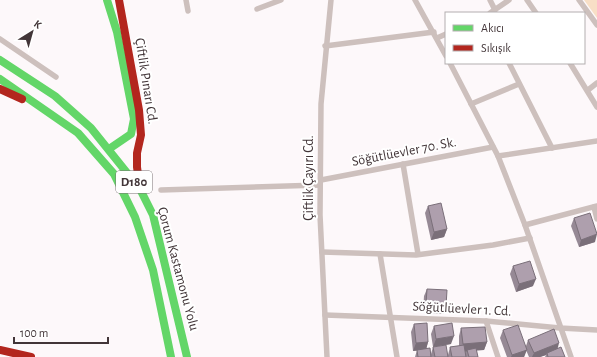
<svg xmlns="http://www.w3.org/2000/svg" width="597" height="357" viewBox="0 0 597 357" font-family="'Alegreya Sans',sans-serif">
<style>
.green{fill:#f8dfc6}
.lines{fill:none;stroke-linecap:round;stroke-linejoin:round}
.street{stroke:#cdc0bd;stroke-width:5.5}
.fast{stroke:#63d668;stroke-width:8}
.jam{stroke:#b3261e;stroke-width:8}
.wall{fill:#968995}
.shaded-wall{fill:#7a6f79}
.building{fill:#ae9fad;stroke:#7a6f79}
.labels{text-anchor:middle;dominant-baseline:central;stroke-width:4;stroke-linejoin:round;paint-order:stroke}
.shield{fill:#fff;stroke:#7b7274;stroke-width:1}
.shield-label{font-size:13px;font-weight:bold;fill:#423538}
.street-label{font-size:14px;fill:#423538;stroke:#fff}
</style>
<rect width="100%" height="100%" fill="#fdf8fa"/>
<!-- green -->
<path class="green" d="M584,0H597V18Z"/>
<g class="lines">
<!-- street -->
<g class="street">
<path d="M186,0L188,11"/>
<path d="M415,0L446,56"/>
<path d="M490,0L495,10"/>
<path d="M527,0L536,13"/>
<path d="M579,0L597,25"/>
<path d="M257,9L281,0"/>
<path d="M490,13L509,0"/>
<path d="M437,38L446,34"/>
<path d="M0,39L56,77"/>
<path d="M325,46L434,32"/>
<path d="M450,63L498,156L525,225L571,357"/>
<path d="M509,63L552,148"/>
<path d="M570,63L597,107"/>
<path d="M588,90L597,83"/>
<path d="M471,104L519,84"/>
<path d="M498,156L597,141"/>
<path d="M403,164L418,254"/>
<path d="M321,180L493,147"/>
<path d="M161,190L320,185"/>
<path d="M594,207L597,219"/>
<path d="M525,225L597,206"/>
<path d="M322,252L416,255L493,245L530,238"/>
<path d="M380,254L397,357"/>
<path d="M325,315L486,321L560,328L597,330"/>
<path d="M486,321L498,357"/>
<path d="M327,357L320,215L321,104L331,0"/>
</g>
<!-- fast -->
<g class="fast">
<path d="M107,0L117,32L134,119L131,134L109,149"/>
<path d="M0,60L55,96L91,128L140,189L153,215L187,357"/>
<path d="M0,79L78,133L114,174L135,217L153,270L171,357"/>
</g>
<!-- jam -->
<g class="jam">
<path d="M119,0L139,110L141,135L137,153V167L140,189"/>
<path d="M0,89L22,99"/>
<path d="M0,350L31,357"/>
</g>
</g>
<!-- wall -->
<g class="wall">
<path d="M428,206L447,229L444,237L431,240L425,213Z"/>
<path d="M574,218L595,242L579,247L571,226Z"/>
<path d="M513,266L533,286L516,292L510,274Z"/>
<path d="M427,289L446,306L443,314L423,312L424,296Z"/>
<path d="M414,324L428,342L426,349L431,354L433,347L448,355L450,347L459,346V336L461,328L487,342L484,350H476L478,357H415L417,350L413,351L411,332Z"/>
<path d="M434,326L451,344L433,347L431,334Z"/>
<path d="M503,330L526,346L528,340L557,349L565,357H545L546,355L540,357H529L526,350L524,357H507L500,338Z"/>
</g>
<!-- shaded-wall -->
<g class="shaded-wall">
<path d="M447,229L444,237L431,240L434,232Z"/>
<path d="M597,234L595,242L579,247L581,240Z"/>
<path d="M536,279L533,286L516,292L519,284Z"/>
<path d="M426,304L446,306L443,314L423,312Z"/>
<path d="M454,336L451,344L433,347L436,339Z"/>
<path d="M428,342L426,350L413,351L416,343Z"/>
<path d="M487,342L484,350L460,352L463,344Z"/>
<path d="M559,343L557,351L547,353L546,355L540,357H532L534,353Z"/>
<path d="M527,350L524,357H511L512,355Z"/>
</g>
<!-- building -->
<g class="building">
<path d="M441,203L447,229L434,232L428,206Z"/>
<path d="M590,213L597,234L581,240L574,218Z"/>
<path d="M530,261L536,279L519,284L513,266Z"/>
<path d="M427,289L447,290L446,306L426,304Z"/>
<path d="M427,323L428,342L416,343L414,324Z"/>
<path d="M452,323L454,336L436,339L434,326Z"/>
<path d="M518,325L527,350L512,355L503,330Z"/>
<path d="M485,327L487,342L463,344L461,328Z"/>
<path d="M554,329L559,343L534,353L528,340Z"/>
<path d="M446,345L448,357H435L433,347Z"/>
<path d="M464,345L466,357H452L450,347Z"/>
<path d="M561,347L565,357H548L547,353Z"/>
<path d="M430,348L431,357H418L417,350Z"/>
<path d="M476,348L478,357H469L467,350Z"/>
</g>
<g class="labels">
<!-- shield labels -->
<rect class="shield" x="116" y="171" width="36" height="22" rx="3"/>
<g class="shield-label">
<text x="134" y="182">D180</text>
</g>
<!-- street labels -->
<g class="street-label">
<text transform="translate(146 81) rotate(81)">Çiftlik Pınarı Cd.</text>
<text transform="translate(404 152) rotate(-11)">Söğütlüevler 70. Sk.</text>
<text transform="translate(309 178) rotate(-90)">Çiftlik Çayırı Cd.</text>
<text transform="translate(178 269) rotate(75)">Çorum Kastamonu Yolu</text>
<text transform="translate(462 309) rotate(3)">Söğütlüevler 1. Cd.</text>
</g>
</g>
<!-- legend -->
<rect x="445" y="12" width="140" height="52" fill="#ffffff" stroke="#b3aeaf"/>
<rect x="453" y="25" width="20" height="6" fill="#63d668" stroke="#b3aeaf"/>
<text x="481" y="32" font-size="12" fill="#423538">Akıcı</text>
<rect x="453" y="45" width="20" height="6" fill="#b3261e" stroke="#b3aeaf"/>
<text x="481" y="52" font-size="12" fill="#423538">Sıkışık</text>
<!-- north arrow -->
<g transform="translate(32 32) rotate(37)" stroke="#ffffff" stroke-width="3" paint-order="stroke">
<path d="M0-3L7 15L0 10L-7 15Z" fill="#423538"/>
<text y="-6" font-size="11" font-weight="bold" text-anchor="middle" fill="#423538">K</text>
</g>
<!-- scale -->
<path d="M14 337v6h94v-6" fill="none" stroke="#423538" stroke-width="2"/>
<text x="20" y="337" font-size="12" fill="#423538" stroke="#ffffff" stroke-width="3" paint-order="stroke">100 m</text>
</svg>
